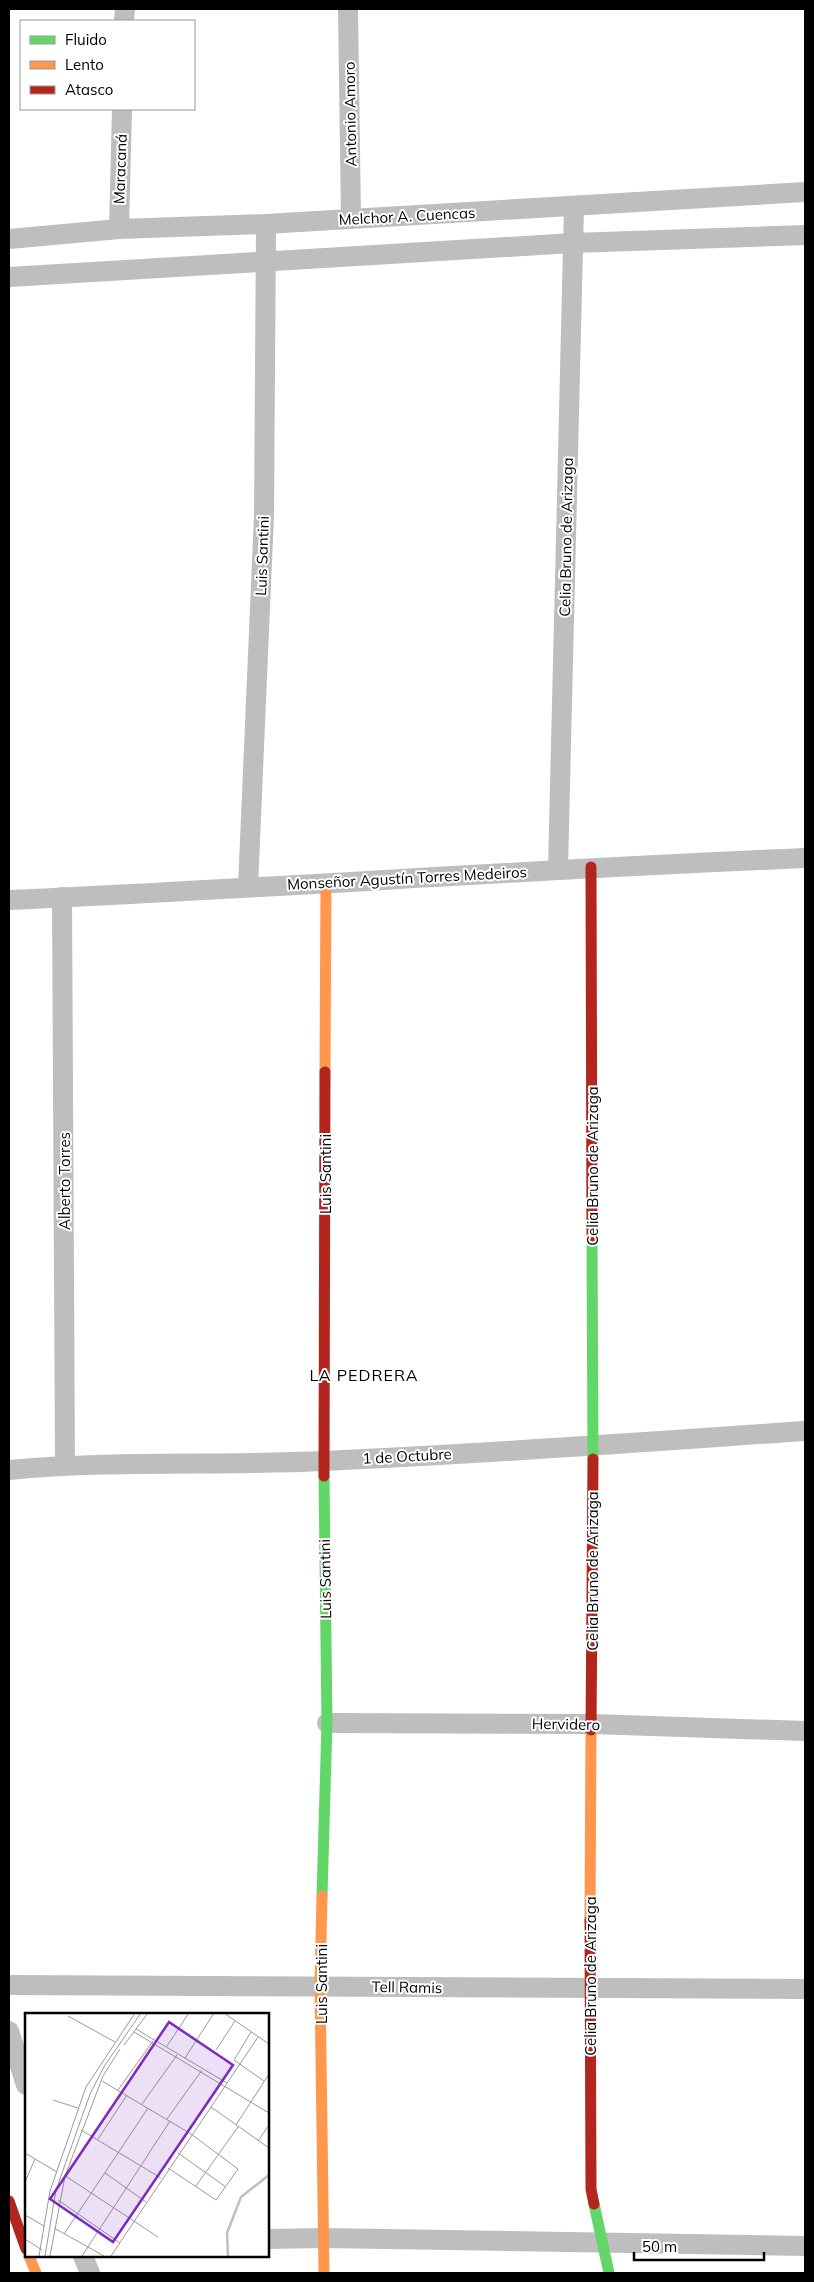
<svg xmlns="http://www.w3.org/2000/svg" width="814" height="2282" viewBox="0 0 814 2282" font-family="Mulish,sans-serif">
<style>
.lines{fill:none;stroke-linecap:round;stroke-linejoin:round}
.street{stroke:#bebebe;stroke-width:20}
.fast{stroke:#63d668;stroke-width:11}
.slow{stroke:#ff974d;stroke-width:11}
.jam{stroke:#b3261e;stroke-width:11}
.labels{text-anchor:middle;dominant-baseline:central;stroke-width:4;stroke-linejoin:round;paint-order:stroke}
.street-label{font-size:15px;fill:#000;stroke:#fff}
.neighbourhood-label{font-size:16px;letter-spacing:1px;fill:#000;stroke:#fff}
.inset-river{fill:none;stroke:#bfbfbf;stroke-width:2.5}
.inset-road{fill:none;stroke:#999;stroke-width:1}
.view{fill:#7b2cbf;fill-opacity:0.15;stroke:#7b2cbf;stroke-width:2.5}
.inset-edge{fill:none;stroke:#000;stroke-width:2.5}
</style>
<rect width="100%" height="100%" fill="#fff"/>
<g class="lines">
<!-- street -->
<g class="street">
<path d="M348,9L351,219"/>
<path d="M124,21L125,9"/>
<path d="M119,229L122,109"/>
<path d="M9,239L119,229L266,224L805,192"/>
<path d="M9,277L573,243L805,235"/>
<path d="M558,869L574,206"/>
<path d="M248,887L264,515L266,224"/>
<path d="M62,897L65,1465"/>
<path d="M9,900C274,888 540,869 805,858"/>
<path d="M9,1470C114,1460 220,1466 325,1461C485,1454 645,1442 805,1431"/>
<path d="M327,1723L591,1724L805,1731"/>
<path d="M9,1985L805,1989"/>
<path d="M9,2031L26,2085"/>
<path d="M268,2239L324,2238L805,2246"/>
<path d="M83,2256L90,2273"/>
</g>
<!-- fast -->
<g class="fast">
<path d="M592,1239L593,1459"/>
<path d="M322,1896L327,1723L324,1476"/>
<path d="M594,2204L609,2273"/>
</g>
<!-- slow -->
<g class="slow">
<path d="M325,1072L326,884"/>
<path d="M322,1896L320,1986L324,2273"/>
<path d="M590,1920L591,1730"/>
<path d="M29,2256L36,2273"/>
</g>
<!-- jam -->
<g class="jam">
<path d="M591,867L592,1239"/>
<path d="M324,1476L325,1072"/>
<path d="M591,1730L593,1459"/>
<path d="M590,1920L591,2189L594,2204"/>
<path d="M9,2201L26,2249"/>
</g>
</g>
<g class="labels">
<!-- street labels -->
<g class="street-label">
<text transform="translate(350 114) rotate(-91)">Antonio Amoro</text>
<text transform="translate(120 169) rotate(-88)">Maracaná</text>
<text transform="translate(407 216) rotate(-3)">Melchor A. Cuencas</text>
<text transform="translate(566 537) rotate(-89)">Celia Bruno de Arizaga</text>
<text transform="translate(262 556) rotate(-88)">Luis Santini</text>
<text transform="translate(407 878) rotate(-3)">Monseñor Agustín Torres Medeiros</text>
<text transform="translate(592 1166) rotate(-90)">Celia Bruno de Arizaga</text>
<text transform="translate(325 1174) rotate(-90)">Luis Santini</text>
<text transform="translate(64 1181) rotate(-90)">Alberto Torres</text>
<text transform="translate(407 1456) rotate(-3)">1 de Octubre</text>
<text transform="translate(592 1571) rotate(-90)">Celia Bruno de Arizaga</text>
<text transform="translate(325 1579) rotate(-91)">Luis Santini</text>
<text transform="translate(566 1724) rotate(1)">Hervidero</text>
<text transform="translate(590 1976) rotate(-90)">Celia Bruno de Arizaga</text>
<text transform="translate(321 1984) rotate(-90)">Luis Santini</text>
<text transform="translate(407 1987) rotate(1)">Tell Ramis</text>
</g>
<!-- neighbourhood labels -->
<g class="neighbourhood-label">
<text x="364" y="1375">LA PEDRERA</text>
</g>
</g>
<!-- overview -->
<g transform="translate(25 2013)">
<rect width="244" height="244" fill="#fff"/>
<path class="inset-river" d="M203,243L202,220L216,184L244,162"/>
<path class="inset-road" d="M199,0L244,31M43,3L90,29M111,16L202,70M109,19L244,100M226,19L209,47L239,68M99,32L123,0M142,33L164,0M191,37L210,8M160,45L189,0M77,68L166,121L213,156L191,187L143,155M93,77L128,28M28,87L53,95M117,91L152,42M186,94L244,135M142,106L177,57M211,112L244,61M56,117L136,165M73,126L102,82M233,128L244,112M0,140L32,159M153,140L201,174M80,160L121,189M39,162L133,224M0,169L10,146M171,173L213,114M33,187L95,230M0,202L19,213M29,215L79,243M39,221L123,95M0,226L17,237M14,243L25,178L61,74L110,0M20,243L31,177L65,81L80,52L116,0M25,243L40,163L78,63L95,36M57,243L145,108M86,243L233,24"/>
<path class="view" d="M144,9L208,52L88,229L25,186Z"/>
<rect width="244" height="244" class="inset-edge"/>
</g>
<!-- border -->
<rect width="814" height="2282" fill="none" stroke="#000000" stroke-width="20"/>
<!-- legend -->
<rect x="20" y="20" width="175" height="90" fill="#ffffff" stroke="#999999"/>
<rect x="30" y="36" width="25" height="8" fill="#63d668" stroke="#999999"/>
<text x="65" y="45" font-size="15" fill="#000000">Fluido</text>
<rect x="30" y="61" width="25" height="8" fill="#ff974d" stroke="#999999"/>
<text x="65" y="70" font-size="15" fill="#000000">Lento</text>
<rect x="30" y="86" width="25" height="8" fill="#b3261e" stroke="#999999"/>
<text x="65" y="95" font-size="15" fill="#000000">Atasco</text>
<!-- scale -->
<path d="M634 2252v8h130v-8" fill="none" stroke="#000000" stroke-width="2.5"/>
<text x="642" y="2252" font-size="15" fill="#000000" stroke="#ffffff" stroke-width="4" paint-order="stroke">50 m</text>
</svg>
